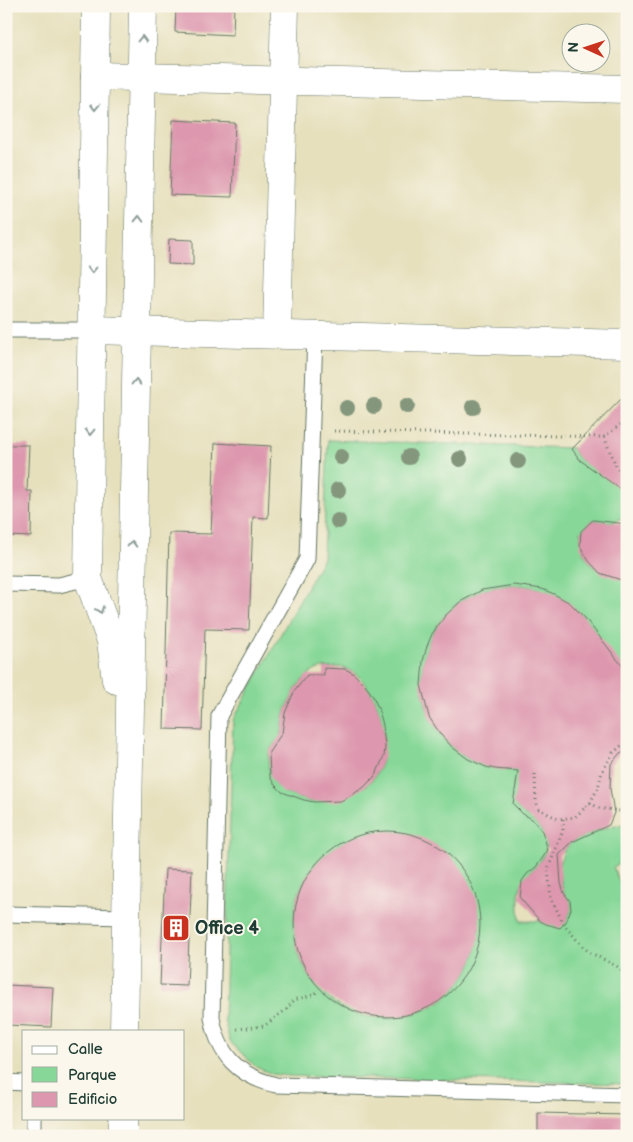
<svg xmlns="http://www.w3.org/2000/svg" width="633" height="1142" viewBox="0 0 633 1142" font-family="'Balsamiq Sans',sans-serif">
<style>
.green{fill:#87d898;stroke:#538a66;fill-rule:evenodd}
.building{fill:#dd97ae}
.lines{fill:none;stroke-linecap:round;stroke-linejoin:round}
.service-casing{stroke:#657664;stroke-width:17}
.minor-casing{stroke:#657664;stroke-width:29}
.path{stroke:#657664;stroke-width:3;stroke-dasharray:1 4;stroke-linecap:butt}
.service{stroke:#fff;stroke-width:15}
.minor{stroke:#fff;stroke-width:28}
.tree{fill:#84977d}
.oneway{stroke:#8f9e9a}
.labels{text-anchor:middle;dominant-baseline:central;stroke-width:4;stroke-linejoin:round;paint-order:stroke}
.poi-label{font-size:18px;font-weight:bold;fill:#1f3d34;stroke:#fbf7ec;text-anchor:start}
</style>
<rect width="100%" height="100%" fill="#fbf7ec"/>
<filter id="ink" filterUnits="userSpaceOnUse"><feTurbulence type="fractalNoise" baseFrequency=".02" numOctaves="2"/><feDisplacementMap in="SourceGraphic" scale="10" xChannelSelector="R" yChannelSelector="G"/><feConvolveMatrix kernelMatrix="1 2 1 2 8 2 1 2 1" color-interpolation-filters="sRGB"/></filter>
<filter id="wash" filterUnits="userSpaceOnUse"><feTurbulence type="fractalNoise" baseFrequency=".0096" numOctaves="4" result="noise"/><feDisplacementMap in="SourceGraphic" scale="20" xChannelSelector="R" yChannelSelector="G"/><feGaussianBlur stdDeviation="1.12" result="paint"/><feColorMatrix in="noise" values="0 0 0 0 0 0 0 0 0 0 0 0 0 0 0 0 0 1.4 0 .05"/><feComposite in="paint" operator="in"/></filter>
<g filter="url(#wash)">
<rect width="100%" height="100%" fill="#e6e0bd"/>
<!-- green -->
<path class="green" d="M328,440L573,448L575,454L580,460C593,469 608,477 619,488C630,498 630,518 613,522C607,523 599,521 593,520L581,531C580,553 585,557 600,573L627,565V729L516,793C506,815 546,818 546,845C546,863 528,869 522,883C517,894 519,910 520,921H540L557,927L566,922L571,909V903L564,893L560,876L559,864L565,849L572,842L593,832L615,825L627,826V860L613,867L627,900V1084L289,1076L272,1074L256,1067L230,1042L224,1019L233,720L323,558ZM510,585C545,584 575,602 595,631L518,771C394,770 389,594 510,585ZM337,667C377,667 405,761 364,787C358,791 347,792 339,795C331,797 322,801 314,802C308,802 301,799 296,797C291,795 285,794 282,791C270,783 267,767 269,754C270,747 278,741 281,735C283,730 283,722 284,716C290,697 301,673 322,668C326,667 332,668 337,667ZM376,832C505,826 514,1003 397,1017C282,1031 248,855 376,832Z"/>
<g id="blocks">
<!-- building -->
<g class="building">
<path d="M176,6H234L233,35L175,32Z"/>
<path d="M173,120L235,123L232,197L170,195Z"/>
<path d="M169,239L193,240V265L168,264Z"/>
<path d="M627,393V494L580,460L572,449Z"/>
<path d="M215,443L271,446L268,518L253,517L249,630L205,629L202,730L164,729L169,533L211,534Z"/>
<path d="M6,445H29L27,491H32L31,537L6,536Z"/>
<path d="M593,520L627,524V582L600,573L589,561L580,546L581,531Z"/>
<path d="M514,585L542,589L554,594L570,603L585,618L627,672V750L620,753L611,764L610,788L614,813L609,825L572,842L559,855L561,883L564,893L570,901L571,909L566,922L560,928L546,924L540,921L520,898L522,881L527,874L536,867L548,850L542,831L532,819L523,814L513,804L518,771L495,769L486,767L468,759L452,747L441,735L429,717L421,685L423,661L427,646L432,634L445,616L460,602L482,590Z"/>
<path d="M324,668L345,669L353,673L364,684L373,696L379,710L383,725L385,748L384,756L378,770L374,777L363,788L341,801L314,802L304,800L282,792L275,785L270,777L269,752L282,733L285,713L294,692L307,675H324Z"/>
<circle cx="387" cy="924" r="93"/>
<path d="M165,869L192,870L187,986L160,985Z"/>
<path d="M6,985L53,987L51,1027L6,1025Z"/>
<path d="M538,1113L627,1115V1136H538Z"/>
</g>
</g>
</g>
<g filter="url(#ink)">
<use href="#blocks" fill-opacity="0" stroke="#657664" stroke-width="1"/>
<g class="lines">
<defs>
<g id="service">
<path d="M6,330H92"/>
<path d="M315,336L307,559L219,716L212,1017C218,1055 238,1076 276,1085L627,1095"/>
<path d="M6,584L59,585L88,578"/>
<path d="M6,914L125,917"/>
<path d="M6,1082L24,1083"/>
<path d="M34,1118V1136"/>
</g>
<g id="minor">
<path d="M96,6L88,578L111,641L116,680"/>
<path d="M95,76L627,89"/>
<path d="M92,330L627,344"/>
<path d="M277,334L285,6"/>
<path d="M124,1031L143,6"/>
<path d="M123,1136V1118"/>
</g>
</defs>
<!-- service casing -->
<use href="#service" class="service-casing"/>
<!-- minor casing -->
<use href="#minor" class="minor-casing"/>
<!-- path -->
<g class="path">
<path d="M334,431L604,437L627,420"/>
<path d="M604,437L617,468L627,484"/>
<path d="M535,774L536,802L539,809L558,819L575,817L590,803L598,788L602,772L613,753L627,741"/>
<path d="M590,803L599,808L627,812"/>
<path d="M563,819V830L548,869L551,899L565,926L583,947L591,953L620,968L624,974L627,989"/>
<path d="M237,1029L264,1026L287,1009L294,1000L313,995L319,991"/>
</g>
<!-- service -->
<use href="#service" class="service"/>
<!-- minor -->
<use href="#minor" class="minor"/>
</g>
<!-- trees -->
<g class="tree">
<circle cx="374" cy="406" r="8"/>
<circle cx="407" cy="406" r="8"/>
<circle cx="473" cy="407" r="8"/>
<circle cx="347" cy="408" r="8"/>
<circle cx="341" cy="457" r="8"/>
<circle cx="409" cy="457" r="8"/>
<circle cx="460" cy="459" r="8"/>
<circle cx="518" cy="461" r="8"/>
<circle cx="338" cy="490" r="8"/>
<circle cx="338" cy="521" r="8"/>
</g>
<!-- one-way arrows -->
<defs><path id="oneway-chevron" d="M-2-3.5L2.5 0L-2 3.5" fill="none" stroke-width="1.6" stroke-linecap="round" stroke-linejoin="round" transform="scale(1.25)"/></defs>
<g class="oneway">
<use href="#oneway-chevron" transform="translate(142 39) rotate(-89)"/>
<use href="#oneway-chevron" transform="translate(95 107) rotate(91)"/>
<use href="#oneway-chevron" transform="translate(139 219) rotate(-89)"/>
<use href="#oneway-chevron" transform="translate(92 270) rotate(91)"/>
<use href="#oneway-chevron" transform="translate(136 382) rotate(-89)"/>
<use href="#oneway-chevron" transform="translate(90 432) rotate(91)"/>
<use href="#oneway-chevron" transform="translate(132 544) rotate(-89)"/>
<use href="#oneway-chevron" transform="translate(100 610) rotate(70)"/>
</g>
</g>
<!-- icons -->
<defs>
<symbol id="building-square" viewBox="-11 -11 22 22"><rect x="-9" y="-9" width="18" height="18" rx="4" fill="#c8321e" stroke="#fbf7ec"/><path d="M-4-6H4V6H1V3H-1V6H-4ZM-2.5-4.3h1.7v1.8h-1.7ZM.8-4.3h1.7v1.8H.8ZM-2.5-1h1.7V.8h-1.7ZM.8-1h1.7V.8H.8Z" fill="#fff"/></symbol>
</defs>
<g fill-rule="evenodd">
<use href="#building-square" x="160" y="912" width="32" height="32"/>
</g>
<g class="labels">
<!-- poi labels -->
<g class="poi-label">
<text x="195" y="928">Office 4</text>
</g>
</g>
<!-- margin -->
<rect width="633" height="1142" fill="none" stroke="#fbf7ec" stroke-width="25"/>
<!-- legend -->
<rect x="22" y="1030" width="162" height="90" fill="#fbf7ec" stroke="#a3ada2"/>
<rect x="32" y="1046" width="25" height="8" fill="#ffffff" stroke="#a3ada2"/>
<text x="68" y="1054" font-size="15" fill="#1f3d34">Calle</text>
<rect x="32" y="1067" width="25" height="15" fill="#87d898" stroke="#a3ada2"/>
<text x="68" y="1080" font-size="15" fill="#1f3d34">Parque</text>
<rect x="32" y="1092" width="25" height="15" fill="#dd97ae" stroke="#a3ada2"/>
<text x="68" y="1104" font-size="15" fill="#1f3d34">Edificio</text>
<!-- north arrow -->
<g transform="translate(586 48) rotate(273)"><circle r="24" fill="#fbf7ec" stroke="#a3ada2"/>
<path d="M0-4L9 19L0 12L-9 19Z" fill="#c8321e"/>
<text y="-8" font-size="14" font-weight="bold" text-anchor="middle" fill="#1f3d34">N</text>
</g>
</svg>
